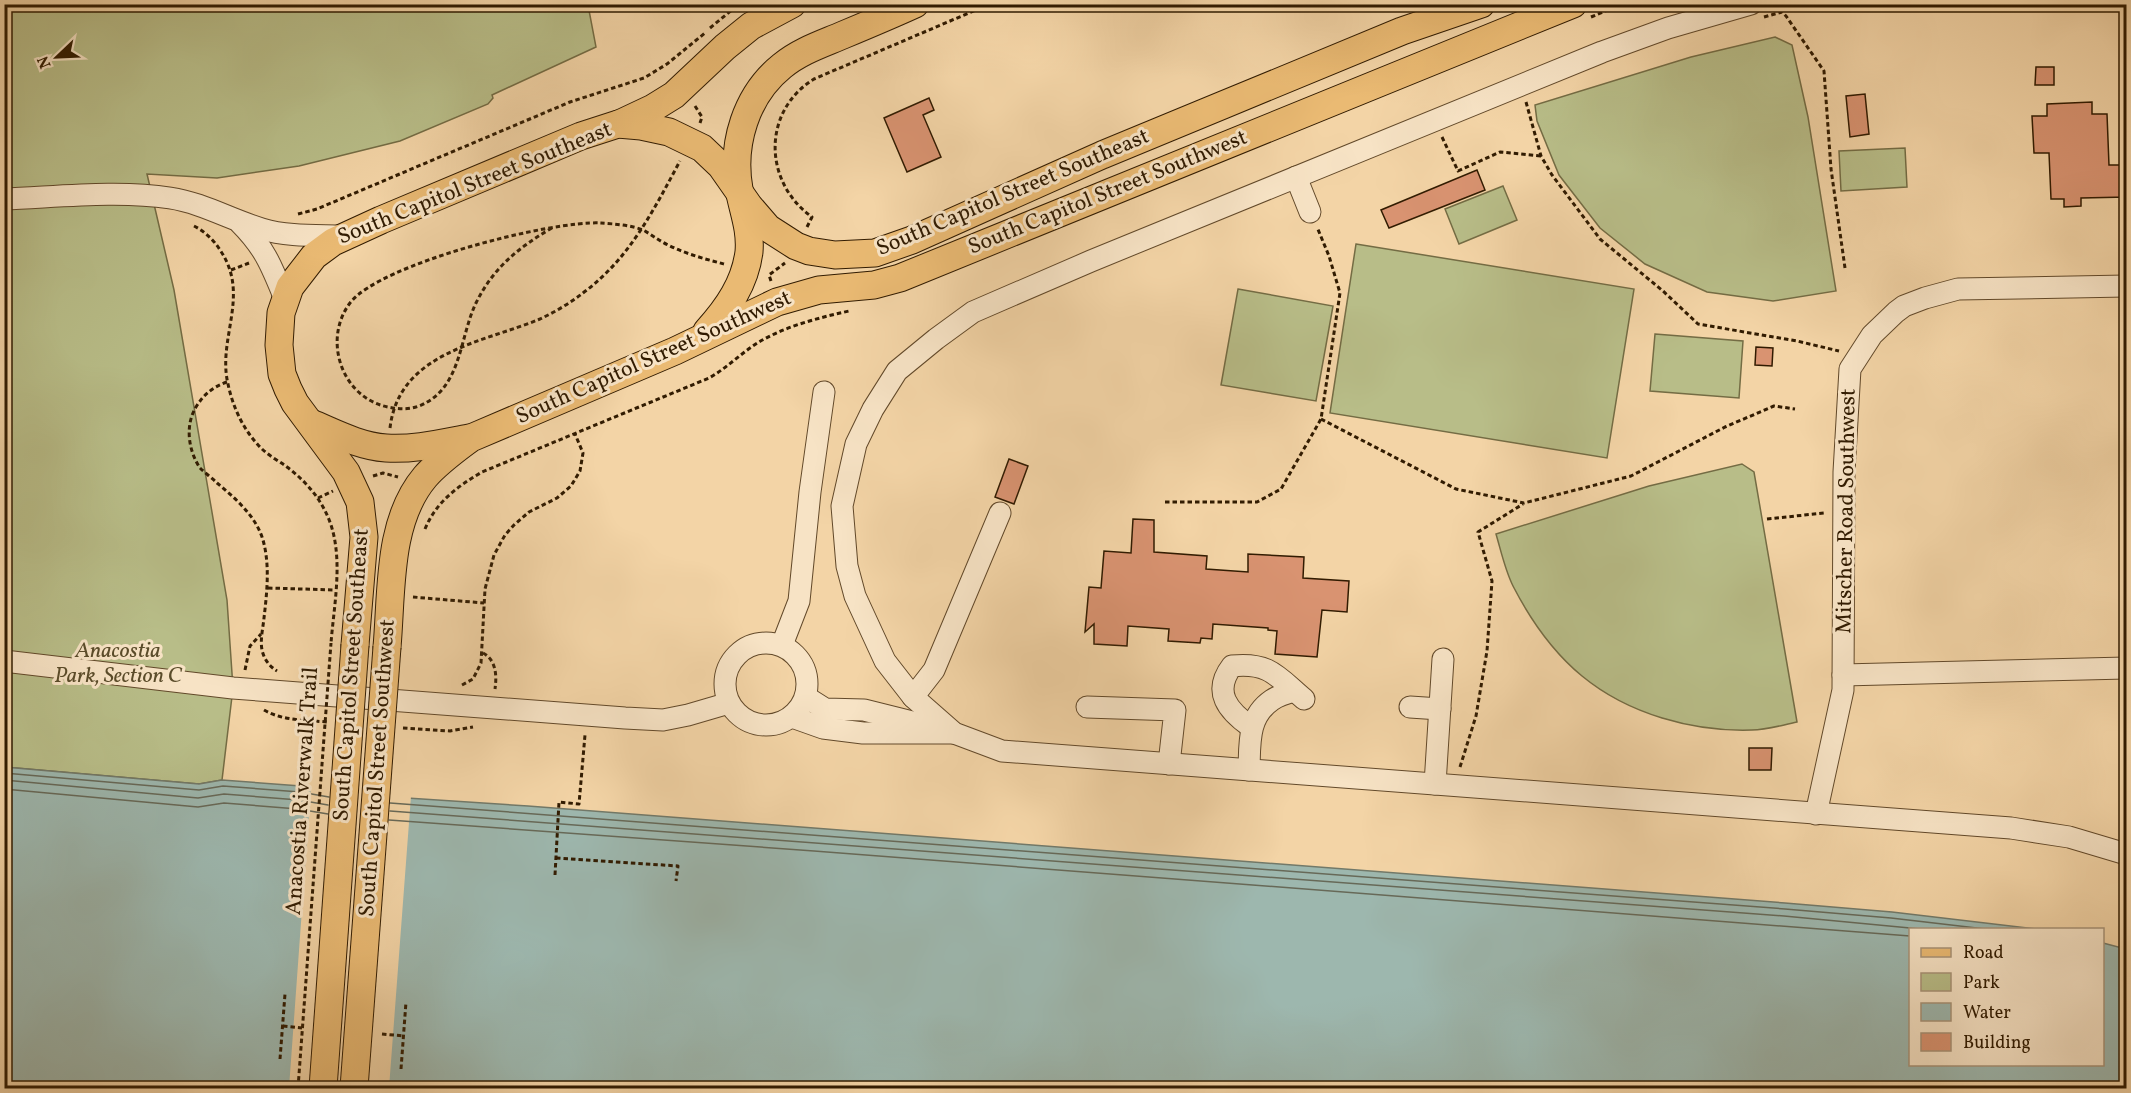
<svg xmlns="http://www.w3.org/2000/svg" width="2131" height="1093" viewBox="0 0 2131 1093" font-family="Vollkorn,serif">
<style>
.green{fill:#b8bd88;stroke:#746c44;stroke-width:1.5}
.water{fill:#9db7ae;stroke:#727969;stroke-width:1.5}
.pier{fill:#f3d4a6}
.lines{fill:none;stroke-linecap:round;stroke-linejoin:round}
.shore{stroke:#676958;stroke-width:1.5}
.building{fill:#d99371;stroke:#311b01;stroke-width:1.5}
.minor-casing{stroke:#62492a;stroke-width:23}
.major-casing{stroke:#311b01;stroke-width:29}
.path{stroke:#311b01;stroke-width:3;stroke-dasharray:4.5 3;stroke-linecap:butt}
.minor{stroke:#f7e3c5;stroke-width:21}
.major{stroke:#eaba73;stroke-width:27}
.major-bridge-casing{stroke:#311b01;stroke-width:29;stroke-linecap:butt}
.path-bridge{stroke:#311b01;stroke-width:3;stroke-dasharray:4.5 3;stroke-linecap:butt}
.major-bridge{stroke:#eaba73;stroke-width:27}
.labels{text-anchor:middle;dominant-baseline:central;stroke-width:6;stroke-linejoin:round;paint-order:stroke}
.street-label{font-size:22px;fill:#311b01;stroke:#f7e3c5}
.park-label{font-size:22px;font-style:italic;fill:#5a4c2a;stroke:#f7e3c5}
</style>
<rect width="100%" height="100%" fill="#f3d4a6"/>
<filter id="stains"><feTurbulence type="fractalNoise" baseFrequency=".00333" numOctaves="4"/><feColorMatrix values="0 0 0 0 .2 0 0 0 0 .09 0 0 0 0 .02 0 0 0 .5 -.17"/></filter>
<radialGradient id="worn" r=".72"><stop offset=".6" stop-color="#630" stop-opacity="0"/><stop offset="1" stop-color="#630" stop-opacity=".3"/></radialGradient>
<!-- green -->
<g class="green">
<path d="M4,5H588L596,47L492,95L493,98L488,104L400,141L299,166L217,178L147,174L174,290L227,600L233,688L222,780L199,784L5,767Z"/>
<path d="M1775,37L1792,45L1808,117L1836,291L1773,301L1707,292L1645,264L1600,228L1559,175L1537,121L1535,105L1691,57Z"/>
<path d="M1905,148L1907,187L1841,191L1839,151Z"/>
<path d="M1503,186L1517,220L1459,244L1445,209Z"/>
<path d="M1356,244L1634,289L1607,458L1330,413Z"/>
<path d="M1238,289L1333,306L1316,401L1221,385Z"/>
<path d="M1655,334L1743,341L1739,398L1650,391Z"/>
<path d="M1742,464L1754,472L1797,722C1782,725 1767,730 1752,730C1693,732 1628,714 1582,676C1553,652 1530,619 1513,586C1505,570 1501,551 1496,534L1649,486Z"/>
</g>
<!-- water -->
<path class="water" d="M4,767L199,784L222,780L301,786L346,794L528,806L1785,903L1892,912L2036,929L1910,930V1064H2102L2103,943L2126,949V1088H5Z"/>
<!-- pier -->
<path class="pier" d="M311,785L346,791L411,796L389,1088H289Z"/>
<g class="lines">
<!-- shore -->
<g class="shore">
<path d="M4,773L199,790L223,786L300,792L329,797"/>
<path d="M4,780L198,798L224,794L299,800L328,805"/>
<path d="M4,789L198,807L224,803L298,809L328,814"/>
<path d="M390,803L1785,909L1891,918L1994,930"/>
<path d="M390,811L1784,916L1931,930"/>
<path d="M389,820L814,851L1910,936"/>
</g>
</g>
<!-- building -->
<g class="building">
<path d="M2036,67H2054V85H2035Z"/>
<path d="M1865,94L1869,134L1850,137L1846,96Z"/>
<path d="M929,98L934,110L923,115L941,157L907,172L884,118Z"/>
<path d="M2092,102V114H2107L2109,165H2127V197L2081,198V206L2064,207V199H2051L2049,153H2034L2032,116H2047V104Z"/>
<path d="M1477,170L1485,190L1389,228L1381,210Z"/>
<path d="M1756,347L1773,348L1772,366L1755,365Z"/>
<path d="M1009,459L1028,466L1014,504L995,497Z"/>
<path d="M1133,519L1154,520V552L1207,556L1206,569L1248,572V554L1304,557L1303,578L1349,581L1347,612L1322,610L1317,657L1275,654L1277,631L1268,630V628L1213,624L1212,639L1201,638L1200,643L1168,641L1169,629L1128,626L1127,646L1094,644V624L1085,632L1089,587L1101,588L1104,551L1131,553Z"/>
<path d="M1749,748H1772L1771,770H1749Z"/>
</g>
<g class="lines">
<defs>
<g id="minor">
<path d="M1751,4L1668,28L1602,52L1091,261L973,312L936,339L897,371L873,409L856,444L842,506L847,566L855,596L885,661L913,697L954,733L1002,751L2011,828L2069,837L2126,854"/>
<path d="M1296,177L1310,212"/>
<path d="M4,199C57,197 119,190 170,198C203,203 231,220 262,229C288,237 318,235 345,236"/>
<path d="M240,223C265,248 272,267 285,299"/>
<circle cx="766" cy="684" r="41"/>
<path d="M782,645L799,601L810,492L824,392"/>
<path d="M4,661L233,688L625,718L663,720L688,715L729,703"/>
<path d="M1843,675L2126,668"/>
<path d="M806,697L825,709L864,710L924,725"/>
<path d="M913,697L934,670L1000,513"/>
<path d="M1087,707L1175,710L1169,764"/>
<path d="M1410,707L1440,709"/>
<path d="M792,717L823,728L863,733H954"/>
<path d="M1251,727C1228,711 1212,692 1232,666C1269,662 1277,676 1304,699"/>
<path d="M1249,770C1250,744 1247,717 1272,700C1278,696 1287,693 1294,691"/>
<path d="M1435,784L1443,659"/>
<path d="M1816,814L1843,690L1844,472L1850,369L1872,335L1896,312L1904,306L1925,298L1958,289L2126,286"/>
</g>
<g id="major">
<path d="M619,124L653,108L674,95L725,47L751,26L792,4"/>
<path d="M707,331C728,308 745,283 749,252C751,229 743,211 739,189C731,144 746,95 782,66C800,51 822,44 843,35C867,25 891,15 915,4"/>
<path d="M311,423C335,433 359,446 386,448C413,450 442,443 469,438"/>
<path d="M355,645L364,537L360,502L346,472L295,403L288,389L282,374L279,345L281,313L290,287L314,256L333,242L381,220L581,136L618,124L641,126L669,132L702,148L721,166L749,206L768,228L796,246L809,251L835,255L875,253L912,240L1102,155L1223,105L1402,31L1481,4"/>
<path d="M387,647C392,592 387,522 425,477C438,462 455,450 471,438L675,351L777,302L819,290L874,285L900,278L1573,4"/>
</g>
</defs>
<!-- minor casing -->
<use href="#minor" class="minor-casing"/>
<!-- major casing -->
<use href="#major" class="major-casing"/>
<!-- path -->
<g class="path">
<path d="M1591,17L1622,4"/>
<path d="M1764,17L1782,12L1786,16L1824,71L1831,169L1845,268"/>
<path d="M710,28L739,4"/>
<path d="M1526,102L1541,156L1552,175L1600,239L1663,291L1698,324L1797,341L1839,351"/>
<path d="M695,106L702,117L700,123"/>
<path d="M1442,137L1458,171L1500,152L1541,156"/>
<path d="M298,214L317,209L570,102L644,78L667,64L705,33"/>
<path d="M194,226C204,231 214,240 220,250C251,295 217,338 228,384C233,408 244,431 261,448C269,456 279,461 287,467C307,482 323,501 331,525C343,562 334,605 331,643"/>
<path d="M807,227L812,217C763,182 762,111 814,79L990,4"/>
<path d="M552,228C519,247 493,268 476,303C459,338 462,389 419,406C409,410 398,409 388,407C342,398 322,340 350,303C379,264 552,220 601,223C614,224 633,225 645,231C653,236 660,241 668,245C686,254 705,259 724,264"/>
<path d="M231,270L249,263"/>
<path d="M771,281L769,275L785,263"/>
<path d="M227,382C213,387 204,394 196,407C185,425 188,450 200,468C205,473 212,478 217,483C235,498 256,516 263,540C270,565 267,592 264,618C263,628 260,640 262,650C264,659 269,666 277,671"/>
<path d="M1321,419L1456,489L1524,503L1631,476L1725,427L1774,406L1795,409"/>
<path d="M390,428C399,352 482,343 540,319C555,312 570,303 583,293C630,258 653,211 680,161"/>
<path d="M373,476L383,473L398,477"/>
<path d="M318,498L333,491"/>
<path d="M1165,502H1257L1281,489L1321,419L1340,293L1329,256L1317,227"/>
<path d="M1767,519L1824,513"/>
<path d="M425,529C436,502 458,486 482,472L709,378C727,368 741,353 759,342C786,326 818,318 849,311"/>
<path d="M268,588L335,590"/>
<path d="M413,597L484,603"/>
<path d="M483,653C496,660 497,675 495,689"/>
<path d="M245,670L250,646L261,634"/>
<path d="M462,685L473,679L481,663L485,589L494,555L505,535L514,525L529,512L557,498L571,486L580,471L583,453L575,434"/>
<path d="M264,710C283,721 306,720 327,722"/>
<path d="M403,728L450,731L473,727"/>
<path d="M1460,767L1476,716L1487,651L1492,581L1478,532L1523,504"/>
<path d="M556,858L678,866L676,881"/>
<path d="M555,875L559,802L579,804L585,735"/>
<path d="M283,1026L302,1028"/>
<path d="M382,1034L404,1036"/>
<path d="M280,1059L285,994"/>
<path d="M401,1069L406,1002"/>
</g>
<!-- minor -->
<use href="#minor" class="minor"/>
<!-- major -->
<use href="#major" class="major"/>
<defs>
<g id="major-bridge">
<path d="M323,1088L355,645"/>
<path d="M354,1088L387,647"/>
</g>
</defs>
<!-- major-bridge casing -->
<use href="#major-bridge" class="major-bridge-casing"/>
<!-- path-bridge -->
<path class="path-bridge" d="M298,1088L331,643"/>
<!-- major-bridge -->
<use href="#major-bridge" class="major-bridge"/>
</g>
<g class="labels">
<!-- street labels -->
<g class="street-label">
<text transform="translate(475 184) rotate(-22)">South Capitol Street Southeast</text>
<text transform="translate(1013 193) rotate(-23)">South Capitol Street Southeast</text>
<text transform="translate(1108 193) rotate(-22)">South Capitol Street Southwest</text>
<text transform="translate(654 358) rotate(-24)">South Capitol Street Southwest</text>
<text transform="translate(1847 511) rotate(-89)">Mitscher Road Southwest</text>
<text transform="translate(352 675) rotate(-86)">South Capitol Street Southeast</text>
<text transform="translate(378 768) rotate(-86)">South Capitol Street Southwest</text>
<text transform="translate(303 791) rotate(-86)">Anacostia Riverwalk Trail</text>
</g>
<!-- park labels -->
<g class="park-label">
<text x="118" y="651">Anacostia<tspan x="118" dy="25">Park, Section C</tspan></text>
</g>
</g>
<!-- margin -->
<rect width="2131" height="1093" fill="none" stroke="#f3d4a6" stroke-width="24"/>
<rect x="6" y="6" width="2119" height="1081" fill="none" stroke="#311b01" stroke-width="3"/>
<rect x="12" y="12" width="2107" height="1069" fill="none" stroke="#311b01" stroke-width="1.5"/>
<!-- legend -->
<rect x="1909" y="928" width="195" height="138" fill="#f7e3c5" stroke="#a89377" stroke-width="1.5"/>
<rect x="1921" y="948" width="30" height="9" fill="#eaba73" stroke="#a89377" stroke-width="1.5"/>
<text x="1963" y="958" font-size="18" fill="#311b01">Road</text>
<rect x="1921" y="973" width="30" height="18" fill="#b8bd88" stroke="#a89377" stroke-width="1.5"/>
<text x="1963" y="988" font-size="18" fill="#311b01">Park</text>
<rect x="1921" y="1003" width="30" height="18" fill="#9db7ae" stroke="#a89377" stroke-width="1.5"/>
<text x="1963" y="1018" font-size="18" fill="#311b01">Water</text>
<rect x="1921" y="1033" width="30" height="18" fill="#d99371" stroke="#a89377" stroke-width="1.5"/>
<text x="1963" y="1048" font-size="18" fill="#311b01">Building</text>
<!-- north arrow -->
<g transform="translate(57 57) rotate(247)" stroke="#f7e3c5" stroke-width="4.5" paint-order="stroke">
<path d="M0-4.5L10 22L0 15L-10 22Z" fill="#311b01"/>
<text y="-9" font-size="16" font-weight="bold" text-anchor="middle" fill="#311b01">N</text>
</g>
<rect width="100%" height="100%" filter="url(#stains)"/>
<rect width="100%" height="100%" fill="url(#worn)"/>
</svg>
